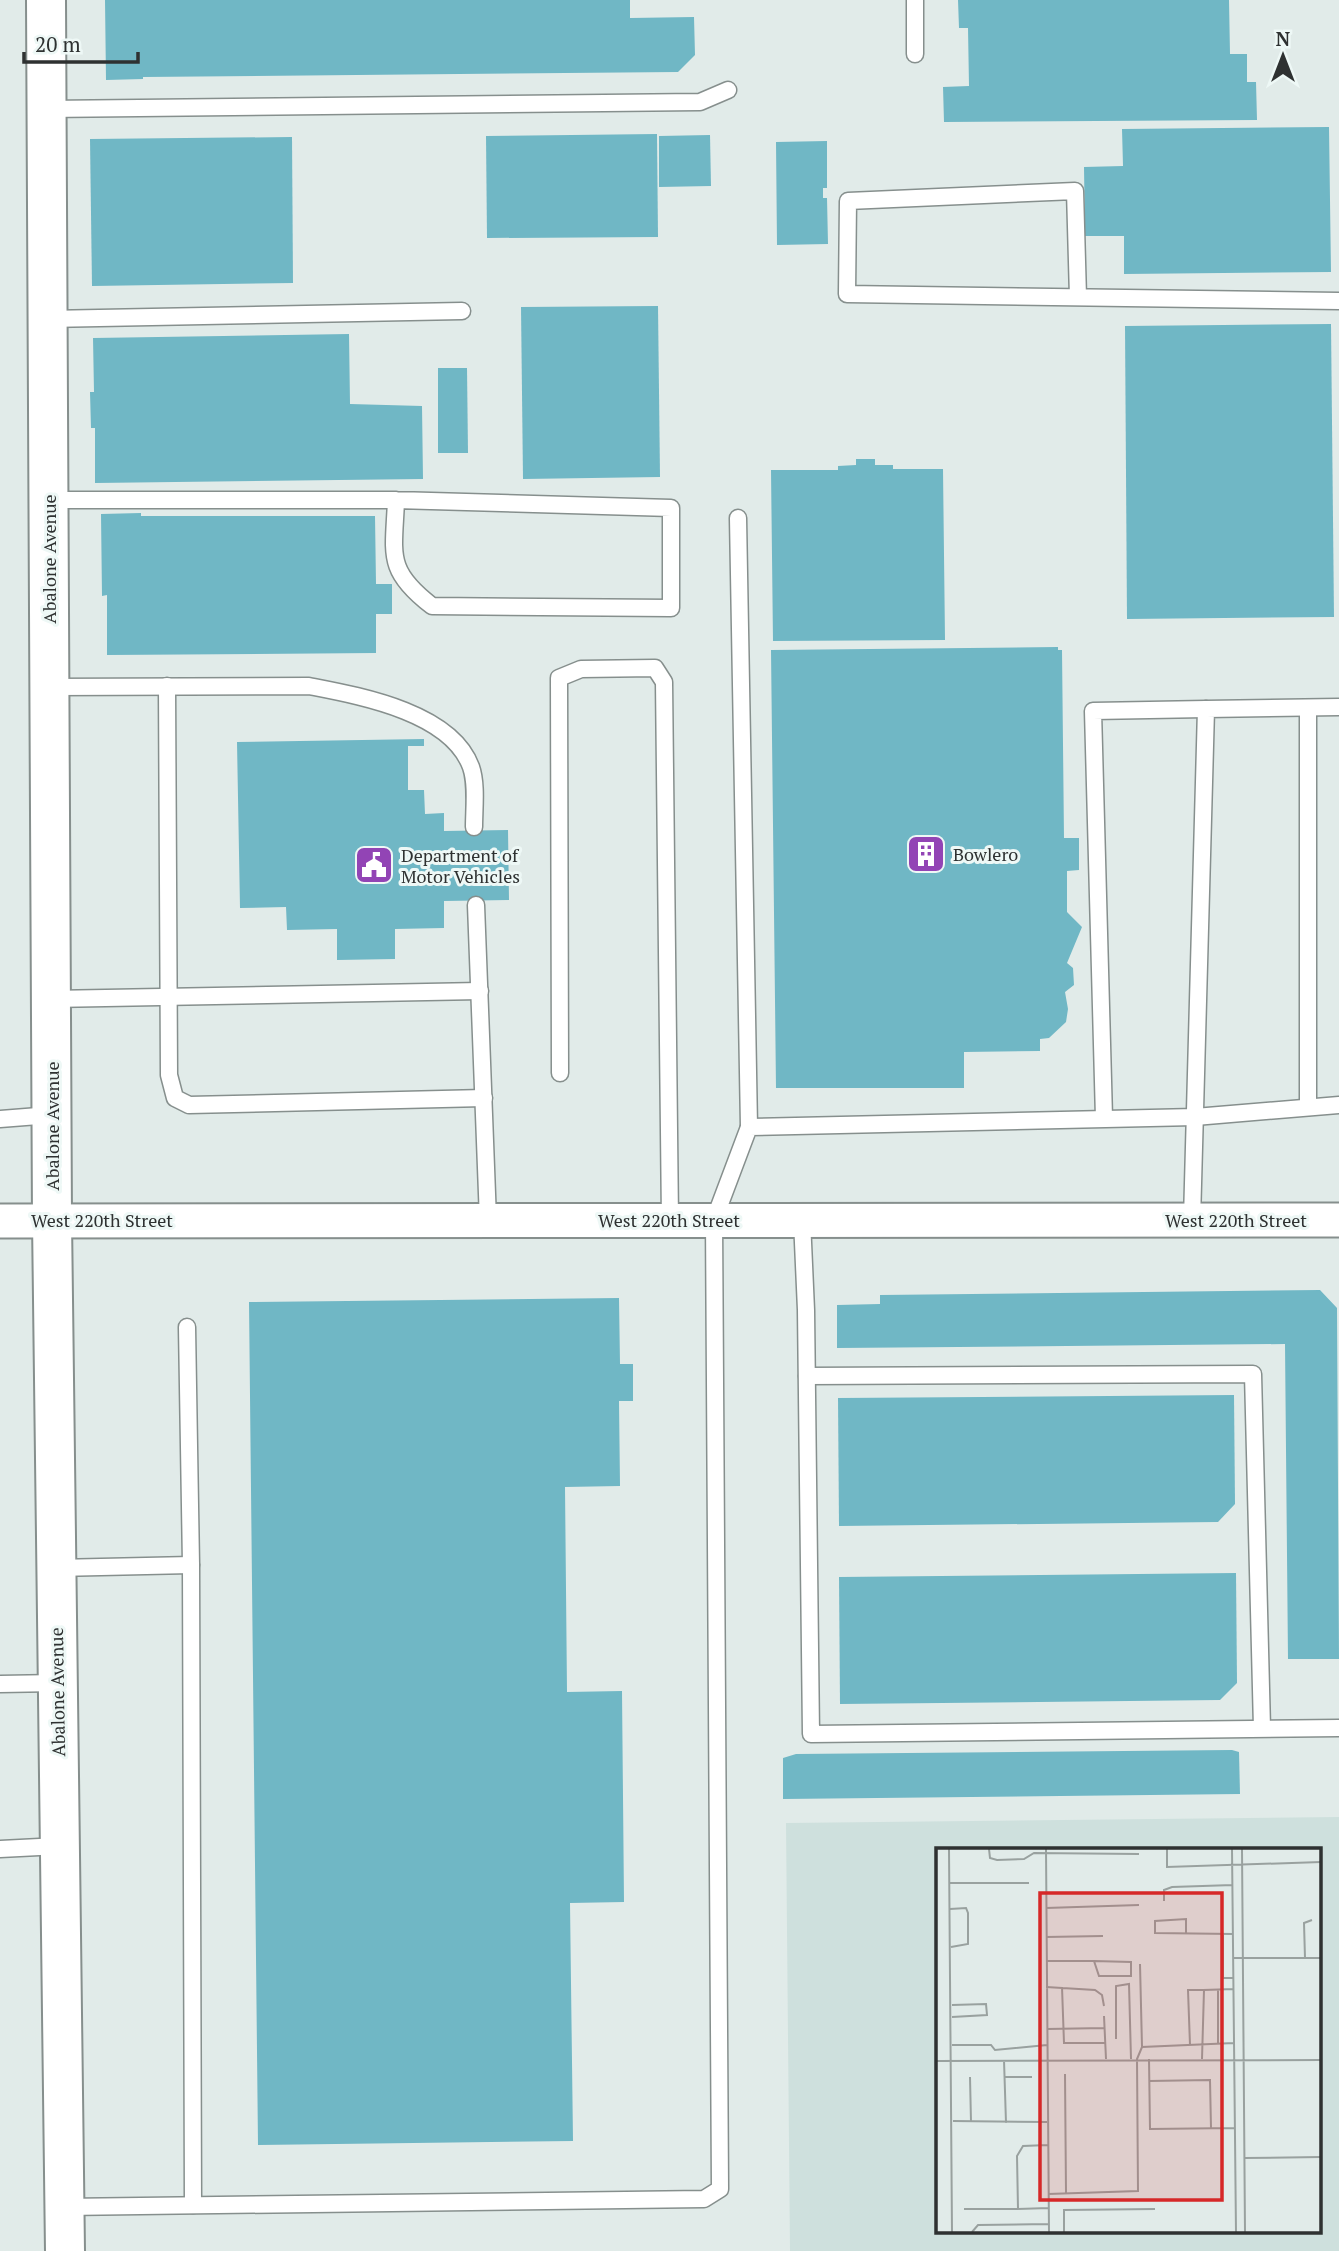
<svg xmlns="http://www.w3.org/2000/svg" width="1339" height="2251" viewBox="0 0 1339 2251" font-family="'PT Serif',serif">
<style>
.built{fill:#cee0dd;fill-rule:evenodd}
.building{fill:#70b7c5}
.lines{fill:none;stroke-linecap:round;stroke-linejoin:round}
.service-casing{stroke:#868f8d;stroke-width:19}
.minor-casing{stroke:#868f8d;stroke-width:37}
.tertiary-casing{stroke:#868f8d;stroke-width:42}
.service{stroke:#fff;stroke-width:16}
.minor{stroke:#fff;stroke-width:33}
.tertiary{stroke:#fff;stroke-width:38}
.labels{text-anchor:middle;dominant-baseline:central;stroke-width:6;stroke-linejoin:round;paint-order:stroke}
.street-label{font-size:18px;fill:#2e3131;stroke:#eef8f6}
.poi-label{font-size:18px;fill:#2e3131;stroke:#eef8f6;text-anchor:start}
.inset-road{fill:none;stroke:#99a19f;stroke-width:2}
.view{fill:#d62828;fill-opacity:0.15;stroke:#d62828;stroke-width:3.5}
.inset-edge{fill:none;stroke:#2e3131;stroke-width:3.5}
</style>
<rect width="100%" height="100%" fill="#e1ebe9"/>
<!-- built -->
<path class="built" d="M1339,1817V2251H790L786,1823ZM938,1850H1320V2232H938Z"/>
<!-- building -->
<g class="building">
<path d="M105,0H630V18L694,17L695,55L678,72L143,77V79L106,80Z"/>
<path d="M958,0H1229L1230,54H1247V82H1256L1257,120L944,122L943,87L969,86L968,28H959Z"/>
<path d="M1329,127L1331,272L1124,274V236H1085L1084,167L1123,166L1122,129Z"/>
<path d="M657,134L658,237L487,238L486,136Z"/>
<path d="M710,135L711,186L659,187V136Z"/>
<path d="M292,137L293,283L92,286L90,139Z"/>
<path d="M827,141V188H823V198H827L828,244L777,245L776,142Z"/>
<path d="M658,306L660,477L523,479L521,307Z"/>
<path d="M1331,324L1334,617L1127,619L1125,326Z"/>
<path d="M349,334L350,404L422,406L423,479L95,483V428H91L90,392H94L93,338Z"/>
<path d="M438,368H467L468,453H438Z"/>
<path d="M856,459H875V465H893V469H943L945,640L773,641L771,470H838V466L856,465Z"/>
<path d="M141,513V516H375L376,584H392V614H376V653L107,655V595L102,596L101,514Z"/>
<path d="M1058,647V650H1062L1064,838H1079V870L1067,871V912L1082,927L1067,963L1073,968L1074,985L1065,992L1068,1009L1066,1022L1049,1038L1040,1039V1051L964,1052V1088H776L771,650Z"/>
<path d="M424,739V746H408V790H424L425,814L444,813V831L508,830L509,900L444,901V928L395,929V959L337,960V929L287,930L286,907L240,908L237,742Z"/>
<path d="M1320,1290L1337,1308L1339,1659H1288L1285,1344L837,1348V1305L880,1304V1295Z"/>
<path d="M619,1298L620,1364H633V1401H619L620,1486L565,1487L567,1692L622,1691L624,1902L570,1903L573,2141L258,2145L249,1302Z"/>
<path d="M1234,1395L1235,1504L1218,1522L839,1526L838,1398Z"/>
<path d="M1236,1573L1237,1683L1220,1700L840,1704L839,1577Z"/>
<path d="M1232,1750L1239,1752L1240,1794L783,1799V1758L796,1754Z"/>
</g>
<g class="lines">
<defs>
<g id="service">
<path d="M915,54V0"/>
<path d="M46,109L700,102L728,90"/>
<path d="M1078,297L1075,191L848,201L847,294L1339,301"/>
<path d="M47,319L462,311"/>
<path d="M48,500H396L671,508V608L432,606C385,570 394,554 396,500"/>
<path d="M738,518L749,1127"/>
<path d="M167,686L169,1075L175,1098L189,1105L484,1098"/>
<path d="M50,687L309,686C360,696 451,712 471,767C477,784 474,809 474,827"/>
<path d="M1308,708V1107"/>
<path d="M476,905L488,1220"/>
<path d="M51,999L480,991"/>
<path d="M560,1073L559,678L581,669L655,668L664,682L670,1220"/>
<path d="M1104,1118L1093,711L1206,709"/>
<path d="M0,1119L51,1115"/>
<path d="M802,1220L806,1310L811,1734L1339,1728"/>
<path d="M1192,1220L1206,709L1339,707"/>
<path d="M187,1327L191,1565L193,2205"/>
<path d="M807,1376L1253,1374L1262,1728"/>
<path d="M56,1568L191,1565"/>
<path d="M0,1684L57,1683"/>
<path d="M0,1849L59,1846"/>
<path d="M64,2207L704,2199L720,2189L714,1220L749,1127L1195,1117L1339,1105"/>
</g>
<path id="minor" d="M0,1221L1339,1220"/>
<path id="tertiary" d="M46,0L52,1220L65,2251"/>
</defs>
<!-- service casing -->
<use href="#service" class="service-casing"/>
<!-- minor casing -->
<use href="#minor" class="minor-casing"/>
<!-- tertiary casing -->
<use href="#tertiary" class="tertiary-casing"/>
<!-- service -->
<use href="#service" class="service"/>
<!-- minor -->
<use href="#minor" class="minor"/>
<!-- tertiary -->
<use href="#tertiary" class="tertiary"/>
</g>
<!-- icons -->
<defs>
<symbol id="building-square" viewBox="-11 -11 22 22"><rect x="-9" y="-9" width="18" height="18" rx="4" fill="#9244b5" stroke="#eef8f6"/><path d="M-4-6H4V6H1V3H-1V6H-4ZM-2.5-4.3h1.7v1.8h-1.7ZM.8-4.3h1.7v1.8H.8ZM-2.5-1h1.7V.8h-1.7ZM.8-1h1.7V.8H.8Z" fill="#fff"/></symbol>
<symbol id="civic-square" viewBox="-11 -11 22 22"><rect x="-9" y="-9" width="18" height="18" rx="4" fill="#9244b5" stroke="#eef8f6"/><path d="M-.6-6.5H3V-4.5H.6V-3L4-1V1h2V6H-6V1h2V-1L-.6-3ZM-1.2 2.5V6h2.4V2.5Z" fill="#fff"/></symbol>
</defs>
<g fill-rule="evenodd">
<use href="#building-square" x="904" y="832" width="44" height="44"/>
<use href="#civic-square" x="352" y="843" width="44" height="44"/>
</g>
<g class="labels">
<!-- street labels -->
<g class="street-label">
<text transform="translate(49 559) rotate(-90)">Abalone Avenue</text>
<text transform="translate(52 1126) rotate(-90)">Abalone Avenue</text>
<text x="102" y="1220">West 220th Street</text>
<text x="669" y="1220">West 220th Street</text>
<text x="1236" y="1220">West 220th Street</text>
<text transform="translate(57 1692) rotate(-91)">Abalone Avenue</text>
</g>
<!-- poi labels -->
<g class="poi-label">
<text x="953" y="854">Bowlero</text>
<text x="401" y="855">Department of<tspan x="401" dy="21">Motor Vehicles</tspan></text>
</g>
</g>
<!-- overview -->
<g transform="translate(936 1848)">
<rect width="385" height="385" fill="#e1ebe9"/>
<path class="inset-road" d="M13,1L16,384M53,1L54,10L61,12L88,11L98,5L203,6M110,1L113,384M231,1V19L385,14M296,1L300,384M306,1L309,384M14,35H93M228,53V42L236,39L297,37M110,60L203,57M14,61L30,60L32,65V96L15,99M250,86V71L219,73V85L297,86M287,86V130H298M110,89L167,88M298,110H385M369,110L368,75L376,72M110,113H158L195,114V128H163L158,113M204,116L206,199M110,139L159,142L166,147L168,158M126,139L128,195H169M282,142V196M16,157L50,156L51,167L16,169M168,168L170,211M111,181L169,180M180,191V138L193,136L195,211M16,197H55L59,202L111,197M254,197L252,142H268M213,211L214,281L299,280M266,211L268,142L298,141M68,212L70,275M0,213L385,212M129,226L130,345M34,229L35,274M69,229H96M213,233L274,232L275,280M17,273L111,274M112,297L87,298L81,308L82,361L113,360M308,310L385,309M112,346L202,343L201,211L206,199L298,195M28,361H82M36,384L42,377L113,376M128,384V362L219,361"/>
<path class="view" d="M104,45H286V352H104Z"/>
<rect width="385" height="385" class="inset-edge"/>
</g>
<!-- north arrow -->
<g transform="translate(1283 56)" stroke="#eef8f6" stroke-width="5" paint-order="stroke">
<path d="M0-5L12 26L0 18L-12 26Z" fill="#2e3131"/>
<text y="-10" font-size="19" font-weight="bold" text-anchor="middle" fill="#2e3131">N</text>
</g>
<!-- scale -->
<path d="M24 52v10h114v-10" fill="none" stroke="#2e3131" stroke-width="3.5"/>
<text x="35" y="52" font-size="21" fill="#2e3131" stroke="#eef8f6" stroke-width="5" paint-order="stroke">20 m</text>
</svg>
